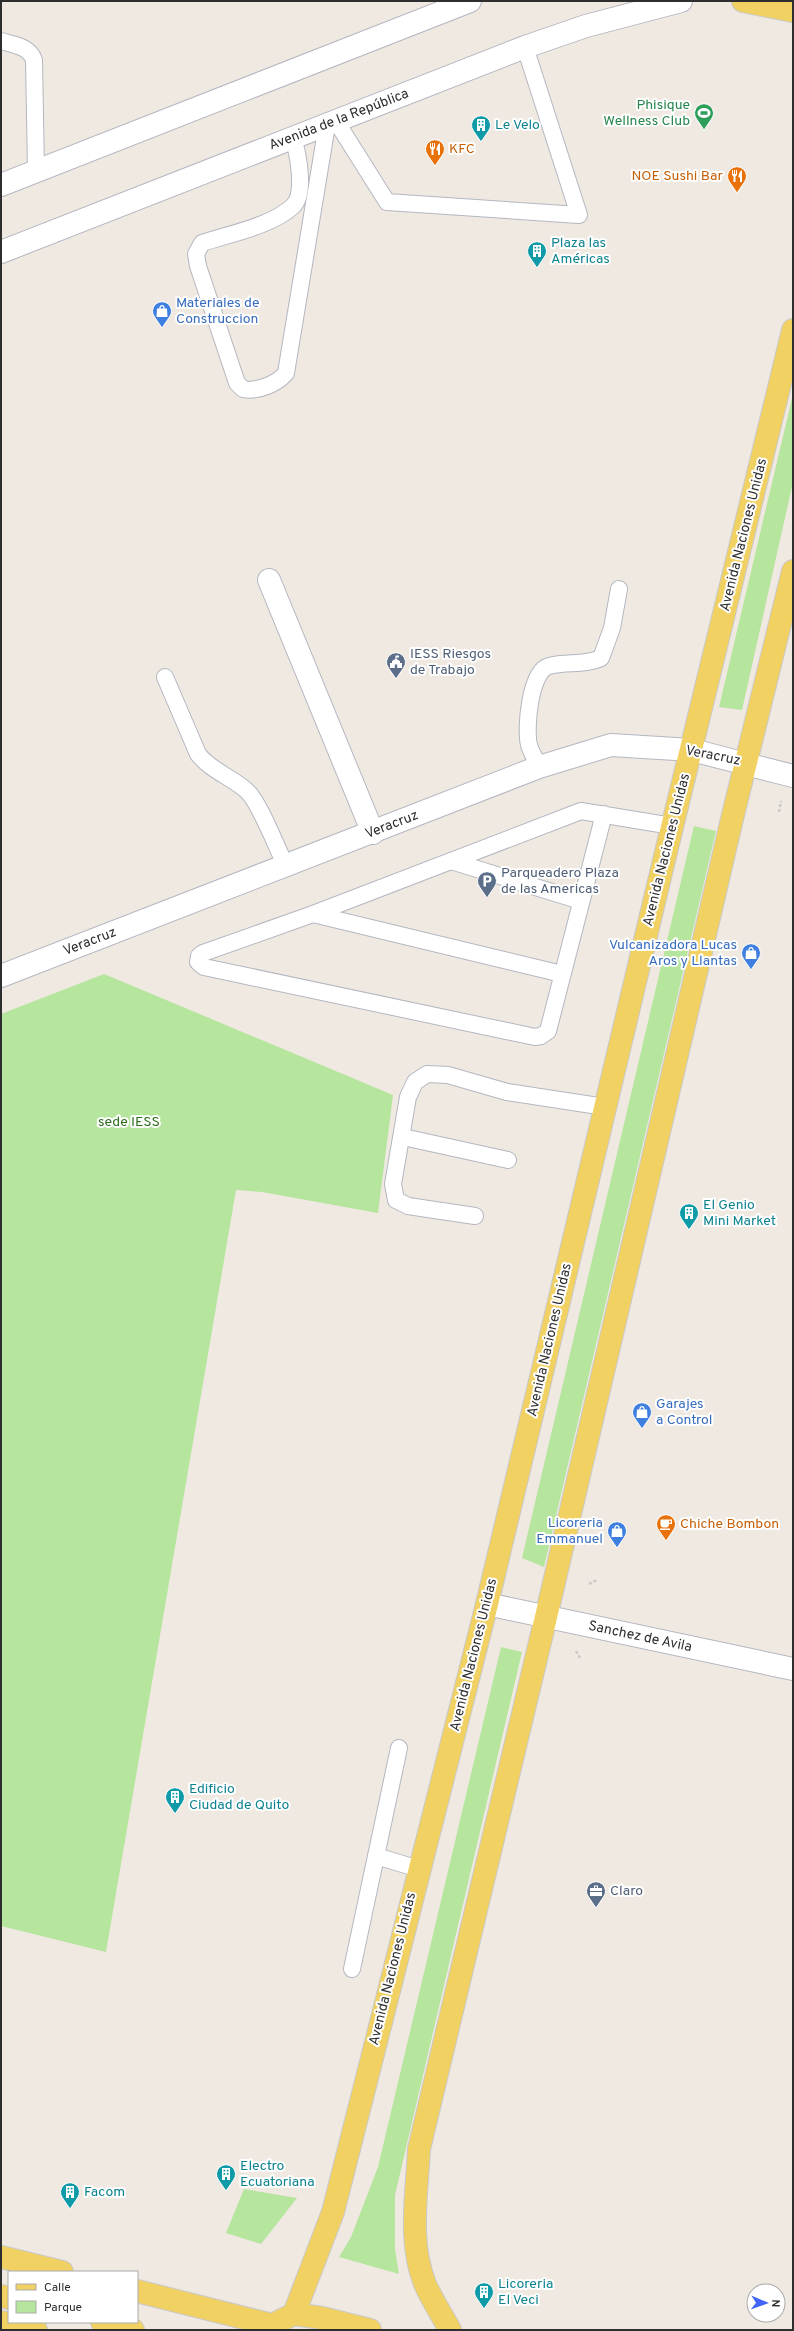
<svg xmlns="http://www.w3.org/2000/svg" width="794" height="2331" viewBox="0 0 794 2331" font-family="Overpass,sans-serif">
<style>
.green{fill:#b6e59e}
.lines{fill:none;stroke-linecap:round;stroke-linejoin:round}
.service-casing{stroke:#b4b7c1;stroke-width:18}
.minor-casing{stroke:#b4b7c1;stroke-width:24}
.secondary-casing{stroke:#b4b7c1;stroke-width:24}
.primary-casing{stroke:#c9c9c9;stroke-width:24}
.path{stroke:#c9c9c9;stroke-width:2.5;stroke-dasharray:3 2;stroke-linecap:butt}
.service{stroke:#fff;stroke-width:16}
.minor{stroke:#fff;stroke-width:22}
.secondary{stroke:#fff;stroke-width:22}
.primary{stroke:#f2d163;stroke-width:22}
.labels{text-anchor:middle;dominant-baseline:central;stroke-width:4;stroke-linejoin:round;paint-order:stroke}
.leisure-label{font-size:14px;fill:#27864d;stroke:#fff;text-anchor:end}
.street-label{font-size:14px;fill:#2e2e2e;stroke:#fff}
.culture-label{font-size:14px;fill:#0d838f;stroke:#fff;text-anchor:start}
.food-label{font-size:14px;fill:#c56008;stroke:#fff;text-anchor:start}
.shop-label{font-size:14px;fill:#366cbe;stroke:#fff;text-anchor:start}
.service-label{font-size:14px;fill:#4e5e75;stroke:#fff;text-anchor:start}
.park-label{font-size:14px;fill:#2c6e1b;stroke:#fff}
</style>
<rect width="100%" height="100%" fill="#efe9e1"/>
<!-- green -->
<g class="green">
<path d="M793,394V482L742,710L719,707Z"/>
<path d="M694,826L716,831L544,1567L522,1558Z"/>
<path d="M104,974L393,1095L378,1213L262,1192L236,1190L106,1952L1,1926V1014Z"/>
<path d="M501,1647L522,1652L395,2195V2249L399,2274L339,2257L351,2237L378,2167Z"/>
<path d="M244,2189L297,2198L261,2244L226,2233Z"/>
</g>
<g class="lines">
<defs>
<g id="service">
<path d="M1,41C14,45 29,46 34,60L36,171"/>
<path d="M336,121L387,202L579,215L525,47"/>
<path d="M293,138C298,153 306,194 293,206C272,226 229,234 202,243L196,254L198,266L237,383L243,389C257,392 277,384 286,373L327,125"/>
<path d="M165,677L198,754C211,771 232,777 247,791C260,803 277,849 286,866"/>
<path d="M539,767C536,760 531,752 529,745C525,728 530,671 549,666C567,661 584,666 601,658L612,628L619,589"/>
<path d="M604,814L548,1031L541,1036L535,1037L204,967L198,962L199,956L203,953L313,914L581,811L672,826"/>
<path d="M451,861L581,901"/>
<path d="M313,914L562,974"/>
<path d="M403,1137L508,1160"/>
<path d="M475,1216L408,1206L396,1200L393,1184L408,1097L415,1082L427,1074L448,1075L507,1092L605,1107"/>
<path d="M376,1856L419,1869"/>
<path d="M352,1969L399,1748"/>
</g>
<g id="minor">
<path d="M269,580L373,833"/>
<path d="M1,976L539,767L611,745L692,750L793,776"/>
<path d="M487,1604L793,1669"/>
</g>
<g id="secondary">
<path d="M1,185L470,1"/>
<path d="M1,252L525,47L586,26L681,1"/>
</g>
<g id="primary">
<path d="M743,1L793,11"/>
<path d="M1,2257L62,2272"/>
<path d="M137,2291L272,2325"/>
<path d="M1,2296L9,2298"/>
<path d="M294,2314L322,2318L370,2330"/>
<path d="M1,2322L36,2330"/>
<path d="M102,2322L133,2330"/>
<path d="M267,2330L272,2325L294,2314L333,2212L487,1604L666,852L793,330"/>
<path d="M450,2330C442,2315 432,2300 425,2284C408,2242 417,2193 419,2149L546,1617L732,819L793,571"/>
</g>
</defs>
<!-- service casing -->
<use href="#service" class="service-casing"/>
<!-- minor casing -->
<use href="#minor" class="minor-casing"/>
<!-- secondary casing -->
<use href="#secondary" class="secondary-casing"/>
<!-- primary casing -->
<use href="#primary" class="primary-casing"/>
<!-- path -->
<g class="path">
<path d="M779,812L781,801"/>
<path d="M589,1584L597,1580"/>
<path d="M576,1651L580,1658"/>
</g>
<!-- service -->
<use href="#service" class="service"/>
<!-- minor -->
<use href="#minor" class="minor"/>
<!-- secondary -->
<use href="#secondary" class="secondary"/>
<!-- primary -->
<use href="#primary" class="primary"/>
</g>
<!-- icons -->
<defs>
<symbol id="stadium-pin" viewBox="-11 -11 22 30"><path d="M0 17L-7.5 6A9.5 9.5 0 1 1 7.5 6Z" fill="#2e9e5b" stroke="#fff"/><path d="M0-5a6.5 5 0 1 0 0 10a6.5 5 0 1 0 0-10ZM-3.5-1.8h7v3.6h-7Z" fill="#fff"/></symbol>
<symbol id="building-pin" viewBox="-11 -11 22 30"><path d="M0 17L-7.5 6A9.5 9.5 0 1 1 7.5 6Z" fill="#0f9aa8" stroke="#fff"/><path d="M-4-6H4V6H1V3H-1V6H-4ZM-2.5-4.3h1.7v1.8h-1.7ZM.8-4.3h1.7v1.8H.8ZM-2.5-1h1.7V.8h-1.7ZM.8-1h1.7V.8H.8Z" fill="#fff"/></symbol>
<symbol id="restaurant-pin" viewBox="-11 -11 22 30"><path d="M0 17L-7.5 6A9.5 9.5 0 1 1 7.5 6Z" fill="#e8710a" stroke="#fff"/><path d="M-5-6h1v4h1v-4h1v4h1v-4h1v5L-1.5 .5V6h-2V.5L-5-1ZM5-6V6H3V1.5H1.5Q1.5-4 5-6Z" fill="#fff"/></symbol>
<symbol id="shop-pin" viewBox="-11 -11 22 30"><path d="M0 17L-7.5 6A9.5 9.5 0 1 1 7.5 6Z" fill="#3f7fe0" stroke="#fff"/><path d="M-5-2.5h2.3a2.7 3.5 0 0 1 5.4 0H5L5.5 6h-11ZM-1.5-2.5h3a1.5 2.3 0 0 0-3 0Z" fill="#fff"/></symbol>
<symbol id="civic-pin" viewBox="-11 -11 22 30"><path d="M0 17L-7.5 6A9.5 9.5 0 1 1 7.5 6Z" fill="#5c6f8a" stroke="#fff"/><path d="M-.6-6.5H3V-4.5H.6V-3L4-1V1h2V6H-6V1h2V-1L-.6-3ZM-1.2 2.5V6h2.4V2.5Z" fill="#fff"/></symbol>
<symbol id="parking-pin" viewBox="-11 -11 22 30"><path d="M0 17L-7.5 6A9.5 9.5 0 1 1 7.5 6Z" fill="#5c6f8a" stroke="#fff"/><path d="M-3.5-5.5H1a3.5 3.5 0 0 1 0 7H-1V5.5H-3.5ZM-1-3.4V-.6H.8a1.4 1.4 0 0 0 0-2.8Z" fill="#fff"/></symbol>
<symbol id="cafe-pin" viewBox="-11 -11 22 30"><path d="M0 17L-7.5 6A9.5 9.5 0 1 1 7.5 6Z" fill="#e8710a" stroke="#fff"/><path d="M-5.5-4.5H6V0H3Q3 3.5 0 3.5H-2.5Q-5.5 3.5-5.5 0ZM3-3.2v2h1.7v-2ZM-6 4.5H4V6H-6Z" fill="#fff"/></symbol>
<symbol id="office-pin" viewBox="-11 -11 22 30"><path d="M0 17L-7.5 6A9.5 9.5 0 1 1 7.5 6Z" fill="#5c6f8a" stroke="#fff"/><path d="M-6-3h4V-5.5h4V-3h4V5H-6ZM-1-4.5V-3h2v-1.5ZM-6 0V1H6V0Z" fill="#fff"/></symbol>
</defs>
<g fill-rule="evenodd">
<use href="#stadium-pin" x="693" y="102" width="22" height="30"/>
<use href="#building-pin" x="470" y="114" width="22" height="30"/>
<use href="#restaurant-pin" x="424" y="138" width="22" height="30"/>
<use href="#restaurant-pin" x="726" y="165" width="22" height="30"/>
<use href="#building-pin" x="526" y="240" width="22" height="30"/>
<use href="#shop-pin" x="151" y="300" width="22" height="30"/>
<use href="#civic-pin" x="385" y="651" width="22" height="30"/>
<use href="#parking-pin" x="476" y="870" width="22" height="30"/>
<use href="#shop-pin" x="740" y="942" width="22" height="30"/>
<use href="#building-pin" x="678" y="1202" width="22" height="30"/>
<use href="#shop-pin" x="631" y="1401" width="22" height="30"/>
<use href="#cafe-pin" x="655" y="1513" width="22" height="30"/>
<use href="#shop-pin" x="606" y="1520" width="22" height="30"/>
<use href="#building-pin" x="164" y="1786" width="22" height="30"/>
<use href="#office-pin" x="585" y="1880" width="22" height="30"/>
<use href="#building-pin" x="215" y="2163" width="22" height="30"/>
<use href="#building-pin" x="59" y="2181" width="22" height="30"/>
<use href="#building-pin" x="473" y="2281" width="22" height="30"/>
</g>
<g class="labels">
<!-- leisure labels -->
<g class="leisure-label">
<text x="690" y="105">Phisique<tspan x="690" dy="16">Wellness Club</tspan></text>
</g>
<!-- street labels -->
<g class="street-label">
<text transform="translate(339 120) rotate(-21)">Avenida de la República</text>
<text transform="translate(744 535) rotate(-76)">Avenida Naciones Unidas</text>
<text transform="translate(713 756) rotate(11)">Veracruz</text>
<text transform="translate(392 825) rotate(-21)">Veracruz</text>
<text transform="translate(667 850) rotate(-76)">Avenida Naciones Unidas</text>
<text transform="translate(90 942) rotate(-21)">Veracruz</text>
<text transform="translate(550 1340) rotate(-77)">Avenida Naciones Unidas</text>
<text transform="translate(640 1637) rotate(12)">Sanchez de Avila</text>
<text transform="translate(474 1655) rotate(-76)">Avenida Naciones Unidas</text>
<text transform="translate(393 1969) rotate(-76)">Avenida Naciones Unidas</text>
</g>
<!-- culture labels -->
<g class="culture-label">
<text x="495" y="125">Le Velo</text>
<text x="551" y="243">Plaza las<tspan x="551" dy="16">Américas</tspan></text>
<text x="703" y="1205">El Genio<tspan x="703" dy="16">Mini Market</tspan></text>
<text x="189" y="1789">Edificio<tspan x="189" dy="16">Ciudad de Quito</tspan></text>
<text x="240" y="2166">Electro<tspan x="240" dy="16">Ecuatoriana</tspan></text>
<text x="84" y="2192">Facom</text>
<text x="498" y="2284">Licoreria<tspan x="498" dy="16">El Veci</tspan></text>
</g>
<!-- food labels -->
<g class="food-label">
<text x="449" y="149">KFC</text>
<text x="723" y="176" text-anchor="end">NOE Sushi Bar</text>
<text x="680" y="1524">Chiche Bombon</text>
</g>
<!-- shop labels -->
<g class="shop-label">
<text x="176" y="303">Materiales de<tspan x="176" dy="16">Construccion</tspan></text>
<text x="737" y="945" text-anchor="end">Vulcanizadora Lucas<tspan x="737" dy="16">Aros y Llantas</tspan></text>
<text x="656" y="1404">Garajes<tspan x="656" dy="16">a Control</tspan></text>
<text x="603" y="1523" text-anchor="end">Licoreria<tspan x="603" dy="16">Emmanuel</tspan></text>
</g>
<!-- service labels -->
<g class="service-label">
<text x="410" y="654">IESS Riesgos<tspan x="410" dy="16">de Trabajo</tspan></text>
<text x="501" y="873">Parqueadero Plaza<tspan x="501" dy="16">de las Americas</tspan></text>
<text x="610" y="1891">Claro</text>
</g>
<!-- park labels -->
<g class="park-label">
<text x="129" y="1122">sede IESS</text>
</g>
</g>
<!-- border -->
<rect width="794" height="2331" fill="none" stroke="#2e2e2e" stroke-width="4"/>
<!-- legend -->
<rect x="8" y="2271" width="130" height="52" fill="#ffffff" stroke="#ababab"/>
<rect x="16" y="2284" width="20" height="6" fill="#f2d163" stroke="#ababab"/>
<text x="44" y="2291" font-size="12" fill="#2e2e2e">Calle</text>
<rect x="16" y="2301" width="20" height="12" fill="#b6e59e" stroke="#ababab"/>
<text x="44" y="2311" font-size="12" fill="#2e2e2e">Parque</text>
<!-- north arrow -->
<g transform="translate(766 2303) rotate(92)"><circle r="19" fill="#ffffff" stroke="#ababab"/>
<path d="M0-3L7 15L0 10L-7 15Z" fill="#4264fb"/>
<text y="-6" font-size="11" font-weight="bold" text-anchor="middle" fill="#2e2e2e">N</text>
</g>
</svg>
